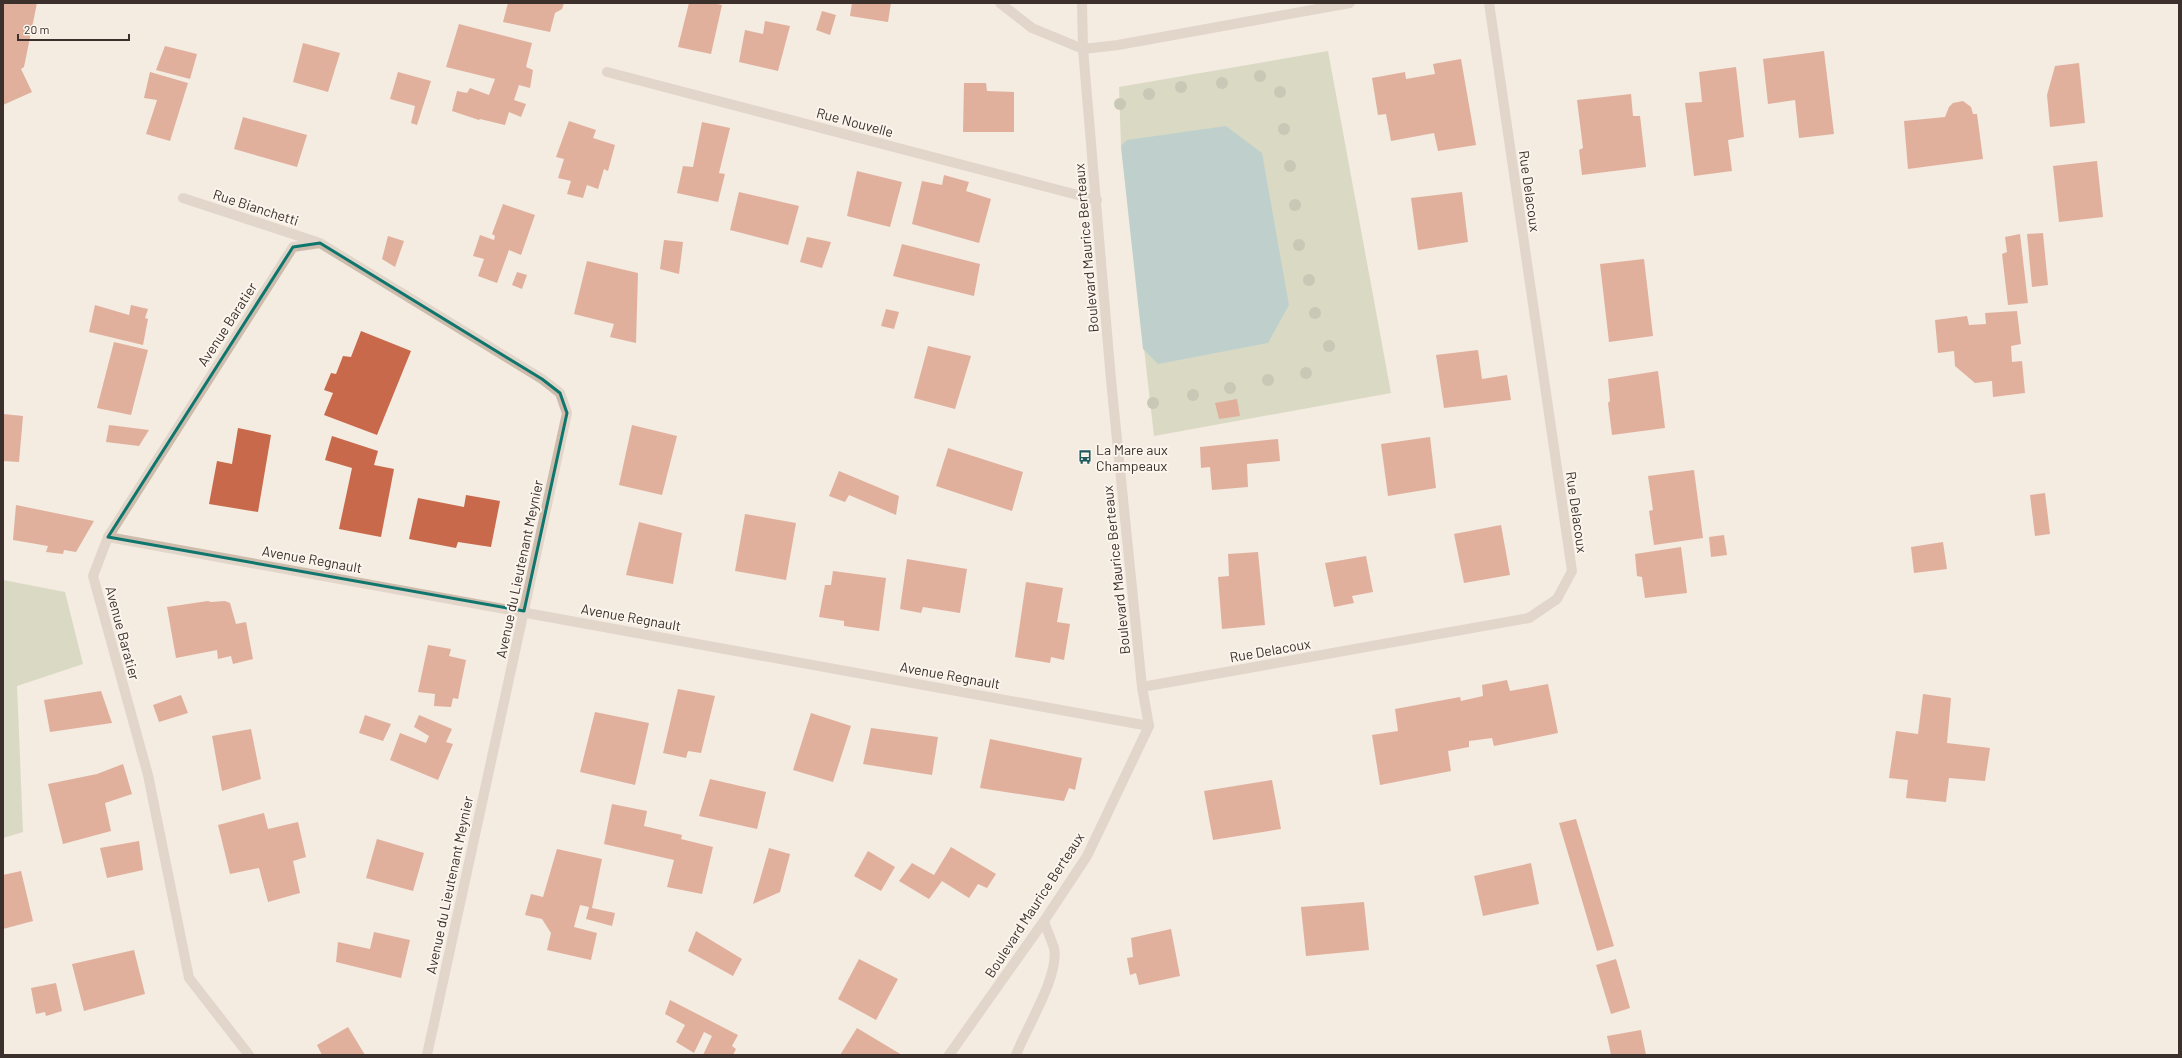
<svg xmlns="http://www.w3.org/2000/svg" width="2182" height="1058" viewBox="0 0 2182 1058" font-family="Barlow,sans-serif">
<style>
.green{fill:#b8c4a0}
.water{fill:#7fb0b2}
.building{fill:#c8694b}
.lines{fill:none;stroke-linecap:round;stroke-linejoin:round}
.minor{stroke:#cdbbac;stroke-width:10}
.tree{fill:#969b7f}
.marked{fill:none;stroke:#0f766e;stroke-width:3;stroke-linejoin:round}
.labels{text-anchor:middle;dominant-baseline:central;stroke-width:4;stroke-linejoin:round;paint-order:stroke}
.street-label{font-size:14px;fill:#3b302b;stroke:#fbf5ee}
.poi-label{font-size:14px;fill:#3b302b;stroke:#fbf5ee;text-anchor:start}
</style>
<rect width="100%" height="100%" fill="#f4ebe1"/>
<!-- green -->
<g class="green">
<path d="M1328,51L1391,393L1154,436L1121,146L1119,87Z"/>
<path d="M3,580L65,592L83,664L17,686L23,832L3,838Z"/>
</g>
<!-- water -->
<path class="water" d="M1226,126L1262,153L1289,305L1268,343L1158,364L1143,349L1121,146L1127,140Z"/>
<!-- building -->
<g class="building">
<path d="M3,3H37L24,67L21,69L32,92L3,105Z"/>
<path d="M508,3H564L562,9L555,13L550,32L503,22Z"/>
<path d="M689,3H712L722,5L711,54L678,47Z"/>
<path d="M852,3H891L888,22L850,16Z"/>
<path d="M822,11L836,15L830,35L816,30Z"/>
<path d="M765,21L790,26L778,71L739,62L745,30L763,34Z"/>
<path d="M459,24L532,43L526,67L533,70L530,88L519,85L514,100L526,104L521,117L509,112L505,125L480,119L479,120L452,111L457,91L467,93L470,88L489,95L495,79L446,67Z"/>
<path d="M303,43L340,53L328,92L293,82Z"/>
<path d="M165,46L197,54L190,79L156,70Z"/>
<path d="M1824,51L1834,134L1799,138L1795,100L1768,104L1763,59Z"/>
<path d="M1461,59L1476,145L1438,151L1434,133L1391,141L1386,114L1378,115L1372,78L1405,72L1406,79L1435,74L1433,64Z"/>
<path d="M2079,63L2085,123L2050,127L2047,95L2055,66Z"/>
<path d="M1736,67L1744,137L1728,140L1732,171L1694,176L1685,103L1702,102L1699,72Z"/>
<path d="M150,72L188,83L170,141L146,134L157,100L144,98Z"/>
<path d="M398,72L431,81L417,125L411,123L415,106L390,99Z"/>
<path d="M964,83H986L987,91L1014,92V132H963Z"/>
<path d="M1631,94L1633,116H1640L1646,167L1582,175L1579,150L1583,148L1577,100Z"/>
<path d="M1963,101L1971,107L1973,114H1977L1983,159L1908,169L1904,121L1945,117L1949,107L1953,103Z"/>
<path d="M243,117L307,135L297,167L234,149Z"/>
<path d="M569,121L596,130L593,138L615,145L608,171L604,169L598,189L587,185L583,198L567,194L571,181L558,178L564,159L556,157Z"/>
<path d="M702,122L730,128L719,173L725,174L718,202L677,193L683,166L693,167Z"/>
<path d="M2097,161L2103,217L2059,222L2053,166Z"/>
<path d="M857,171L902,182L890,227L847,216Z"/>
<path d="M944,175L969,182L966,191L991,199L979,243L912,224L922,181L942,185Z"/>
<path d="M739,192L799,206L788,245L730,230Z"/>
<path d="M1462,192L1468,242L1418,250L1411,198Z"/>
<path d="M503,204L535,215L521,255L509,250L497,283L478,276L484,259L473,256L480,235L494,240L495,236L492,234Z"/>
<path d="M2043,233L2048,285L2032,287L2027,234Z"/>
<path d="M2020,234L2028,303L2008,305L2002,254L2007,252L2005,237Z"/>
<path d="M388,236L404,241L395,267L382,259Z"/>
<path d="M807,237L831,242L822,268L800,262Z"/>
<path d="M664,240L683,242L679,274L660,269Z"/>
<path d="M902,244L980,264L974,296L893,276Z"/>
<path d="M1644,259L1653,336L1609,342L1600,264Z"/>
<path d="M587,261L638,273L636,343L610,337L614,324L574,314Z"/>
<path d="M517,272L527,275L522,289L512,285Z"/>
<path d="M95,305L129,315L131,305L148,309L145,318L148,319L143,345L89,332Z"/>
<path d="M886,309L899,312L894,329L881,326Z"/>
<path d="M2017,311L2021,344L2011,346L2012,362L2022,361L2025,393L1993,397L1992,381L1975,383L1955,366L1954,351L1938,353L1935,320L1967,316L1969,325L1986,324L1985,313Z"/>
<path d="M361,331L411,351L377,435L324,415L333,393L324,390L331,373L336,374L343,356L351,357Z"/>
<path d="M114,342L148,350L131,415L97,408Z"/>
<path d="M928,346L971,356L955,409L914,398Z"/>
<path d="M1478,350L1482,379L1507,375L1511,400L1444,408L1436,355Z"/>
<path d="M1658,371L1665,428L1612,435L1608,403L1610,401L1608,379Z"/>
<path d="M1237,399L1240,416L1219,419L1215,403Z"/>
<path d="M3,414L23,416L19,462L3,461Z"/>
<path d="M109,425L149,430L139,446L106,442Z"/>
<path d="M632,425L677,436L662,495L619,485Z"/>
<path d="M238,428L271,435L258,512L209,504L217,461L232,464Z"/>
<path d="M332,436L378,451L374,465L394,469L381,537L339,529L352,468L325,460Z"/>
<path d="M1430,437L1436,488L1388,496L1381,444Z"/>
<path d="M1278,439L1280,461L1247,464L1248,487L1212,490L1210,467L1201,468L1200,447Z"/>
<path d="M948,448L1023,472L1012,511L936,486Z"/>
<path d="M1694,470L1703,538L1654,545L1649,511L1653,510L1648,476Z"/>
<path d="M839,471L899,496L896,515L849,495L845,502L829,496Z"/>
<path d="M2045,493L2050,534L2035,536L2030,495Z"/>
<path d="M466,495L500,501L491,547L458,542L456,548L409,539L418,498L464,507Z"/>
<path d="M16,505L94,521L76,552L64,550L63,554L46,552L48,546L13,540Z"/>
<path d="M745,514L796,523L786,580L735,571Z"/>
<path d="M639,522L682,533L673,584L626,575Z"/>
<path d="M1501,525L1510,575L1464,583L1454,534Z"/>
<path d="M1724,535L1727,555L1711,557L1709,537Z"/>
<path d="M1943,542L1947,569L1914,573L1911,547Z"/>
<path d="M1681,547L1687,593L1645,598L1642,577L1637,576L1635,554Z"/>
<path d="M1258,552L1265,625L1222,629L1218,577L1229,576L1228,554Z"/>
<path d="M1366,556L1373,592L1352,596L1354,603L1334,607L1325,563Z"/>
<path d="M907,559L967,569L960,613L923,607L921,613L900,609Z"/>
<path d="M833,571L886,578L879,631L844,626V621L819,617L825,585H831Z"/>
<path d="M1026,582L1063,588L1057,622L1070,624L1064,660L1051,657L1050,663L1015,657Z"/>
<path d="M208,601L211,602L225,601L230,603L236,624L246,622L253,659L233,664L231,656L218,659L217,650L176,658L167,607Z"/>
<path d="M428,645L451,649L449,656L466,660L458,699L453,698L451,707L434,706L435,694L418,692Z"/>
<path d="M1507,680L1510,691L1548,684L1558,733L1494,746L1492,738L1469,741V747L1448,751L1451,771L1380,785L1372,735L1398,731L1395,709L1460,697L1461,701L1483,696L1482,685Z"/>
<path d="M678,689L715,696L701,753L688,751L686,758L663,753Z"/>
<path d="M101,691L112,723L50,732L44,700Z"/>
<path d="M1923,694L1951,698L1947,743L1990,748L1985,781L1949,778L1946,802L1906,798L1908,780L1889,778L1896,731L1918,734Z"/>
<path d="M181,695L188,713L159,722L153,705Z"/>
<path d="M595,712L649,723L635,785L580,772Z"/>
<path d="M811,713L851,726L833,782L793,770Z"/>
<path d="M365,715L391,724L383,741L359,733Z"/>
<path d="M419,715L452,729L446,742L453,744L438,780L390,760L400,733L426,743L429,736L414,727Z"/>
<path d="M871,728L938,737L932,775L863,764Z"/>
<path d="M251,729L261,779L222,791L212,736Z"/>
<path d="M990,739L1082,758L1075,790L1069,788L1064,801L980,788Z"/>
<path d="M123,764L132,794L105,803L111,831L63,844L48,784L97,774Z"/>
<path d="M710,779L766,792L757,829L699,816Z"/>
<path d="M1272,780L1281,829L1213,840L1204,791Z"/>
<path d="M612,804L647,811L644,826L682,835L681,839L713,847L702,894L667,887L674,860L604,844Z"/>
<path d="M264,813L268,829L298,822L306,857L293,861L300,893L268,902L259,868L230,874L218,825Z"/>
<path d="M1576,819L1614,946L1597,951L1559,823Z"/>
<path d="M377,839L424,853L413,891L366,878Z"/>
<path d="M139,841L143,870L107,878L100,848Z"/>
<path d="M951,847L996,874L987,888L978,884L969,898L942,881L929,899L899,881L912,863L934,875Z"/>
<path d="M769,848L790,854L780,892L753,904Z"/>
<path d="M557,849L602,859L592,908L615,913L612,926L586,919L589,907L580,905L574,927L597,933L591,960L547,950L551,933L542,919L525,915L531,894L543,897Z"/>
<path d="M868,851L895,867L881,891L854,876Z"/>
<path d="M1531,863L1539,904L1483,916L1474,876Z"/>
<path d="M21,871L33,921L3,929V875Z"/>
<path d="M1364,902L1369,950L1306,956L1301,907Z"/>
<path d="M1171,929L1180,976L1139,985L1136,973L1130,975L1127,958L1133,957L1131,938Z"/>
<path d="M696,931L742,959L733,976L688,951Z"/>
<path d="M374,932L410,940L401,978L336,962L338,942L370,949Z"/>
<path d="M134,950L145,994L84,1011L72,964Z"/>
<path d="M859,959L898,979L876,1020L838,999Z"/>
<path d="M1616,959L1630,1008L1611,1014L1596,965Z"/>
<path d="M56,983L62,1011L46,1016L45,1012L36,1014L31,988Z"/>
<path d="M670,1000L738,1035L732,1046L736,1049L733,1055H703L712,1036L704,1032L694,1053L676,1042L685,1025L665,1014Z"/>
<path d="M348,1027L365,1055H322L317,1045Z"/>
<path d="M857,1028L902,1055H840Z"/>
<path d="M1641,1030L1646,1055H1611L1607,1036Z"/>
</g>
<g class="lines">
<!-- minor -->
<g class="minor">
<path d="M1000,3L1032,28L1083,49L1118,45L1350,3"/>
<path d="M607,72L1097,200"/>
<path d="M183,198L317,242"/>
<path d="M108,537L1149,726"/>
<path d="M1142,687L1529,618L1557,599L1572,571L1489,3"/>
<path d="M249,1055L189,978L148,775L93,576L108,537L293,247L320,243L542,379L560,393L567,413L427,1055"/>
<path d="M949,1055L1044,921L1087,856L1149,726L1142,687L1111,380L1083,49L1082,3"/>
<path d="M1016,1055C1026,1028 1060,975 1054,948C1051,939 1047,930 1044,921"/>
</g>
</g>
<!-- trees -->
<g class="tree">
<circle cx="1260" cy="76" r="6"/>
<circle cx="1222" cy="83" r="6"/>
<circle cx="1181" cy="87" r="6"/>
<circle cx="1280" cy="92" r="6"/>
<circle cx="1149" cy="94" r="6"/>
<circle cx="1120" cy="104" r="6"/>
<circle cx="1284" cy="129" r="6"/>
<circle cx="1290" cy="166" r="6"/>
<circle cx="1295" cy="205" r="6"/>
<circle cx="1299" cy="245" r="6"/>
<circle cx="1309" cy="280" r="6"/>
<circle cx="1315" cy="313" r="6"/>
<circle cx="1329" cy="346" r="6"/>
<circle cx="1306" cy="373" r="6"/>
<circle cx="1268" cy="380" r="6"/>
<circle cx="1230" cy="388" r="6"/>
<circle cx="1193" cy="395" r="6"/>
<circle cx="1153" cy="403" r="6"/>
</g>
<!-- marked area -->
<path d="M0 0H2182V1058H0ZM320,243L542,379L560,393L567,413L524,611L108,537L293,247Z" fill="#f4ebe1" fill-opacity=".55" fill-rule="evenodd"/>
<path class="marked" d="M320,243L542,379L560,393L567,413L524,611L108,537L293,247Z"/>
<!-- icons -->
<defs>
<symbol id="bus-bare" viewBox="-9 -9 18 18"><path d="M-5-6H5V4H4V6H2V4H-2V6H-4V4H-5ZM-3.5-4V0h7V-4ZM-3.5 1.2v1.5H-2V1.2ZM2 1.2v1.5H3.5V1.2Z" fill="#1f5a5e" stroke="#fbf5ee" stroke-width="2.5" paint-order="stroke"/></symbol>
</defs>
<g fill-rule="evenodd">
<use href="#bus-bare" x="1075" y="447" width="20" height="20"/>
</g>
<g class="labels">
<!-- street labels -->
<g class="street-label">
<text transform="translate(855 122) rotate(15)">Rue Nouvelle</text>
<text transform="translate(1530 191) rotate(82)">Rue Delacoux</text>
<text transform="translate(256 207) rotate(18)">Rue Bianchetti</text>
<text transform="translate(1086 248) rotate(-95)">Boulevard Maurice Berteaux</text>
<text transform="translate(227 324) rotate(-57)">Avenue Baratier</text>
<text transform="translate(1577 512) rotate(82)">Rue Delacoux</text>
<text transform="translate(312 559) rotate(10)">Avenue Regnault</text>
<text transform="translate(519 569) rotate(-78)">Avenue du Lieutenant Meynier</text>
<text transform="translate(1116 570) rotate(-96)">Boulevard Maurice Berteaux</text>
<text transform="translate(631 617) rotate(10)">Avenue Regnault</text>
<text transform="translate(123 633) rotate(75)">Avenue Baratier</text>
<text transform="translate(1270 650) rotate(-10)">Rue Delacoux</text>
<text transform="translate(950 675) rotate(10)">Avenue Regnault</text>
<text transform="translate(449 885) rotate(-78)">Avenue du Lieutenant Meynier</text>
<text transform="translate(1034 905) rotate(-57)">Boulevard Maurice Berteaux</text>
</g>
<!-- poi labels -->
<g class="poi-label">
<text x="1096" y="449">La Mare aux<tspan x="1096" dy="16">Champeaux</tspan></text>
</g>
</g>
<!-- border -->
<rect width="2182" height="1058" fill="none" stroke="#3b302b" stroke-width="8"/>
<!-- scale -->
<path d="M18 34v6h111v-6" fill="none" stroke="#3b302b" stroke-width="2"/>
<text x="24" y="34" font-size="12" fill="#3b302b" stroke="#fbf5ee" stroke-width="3" paint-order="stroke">20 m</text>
</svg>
